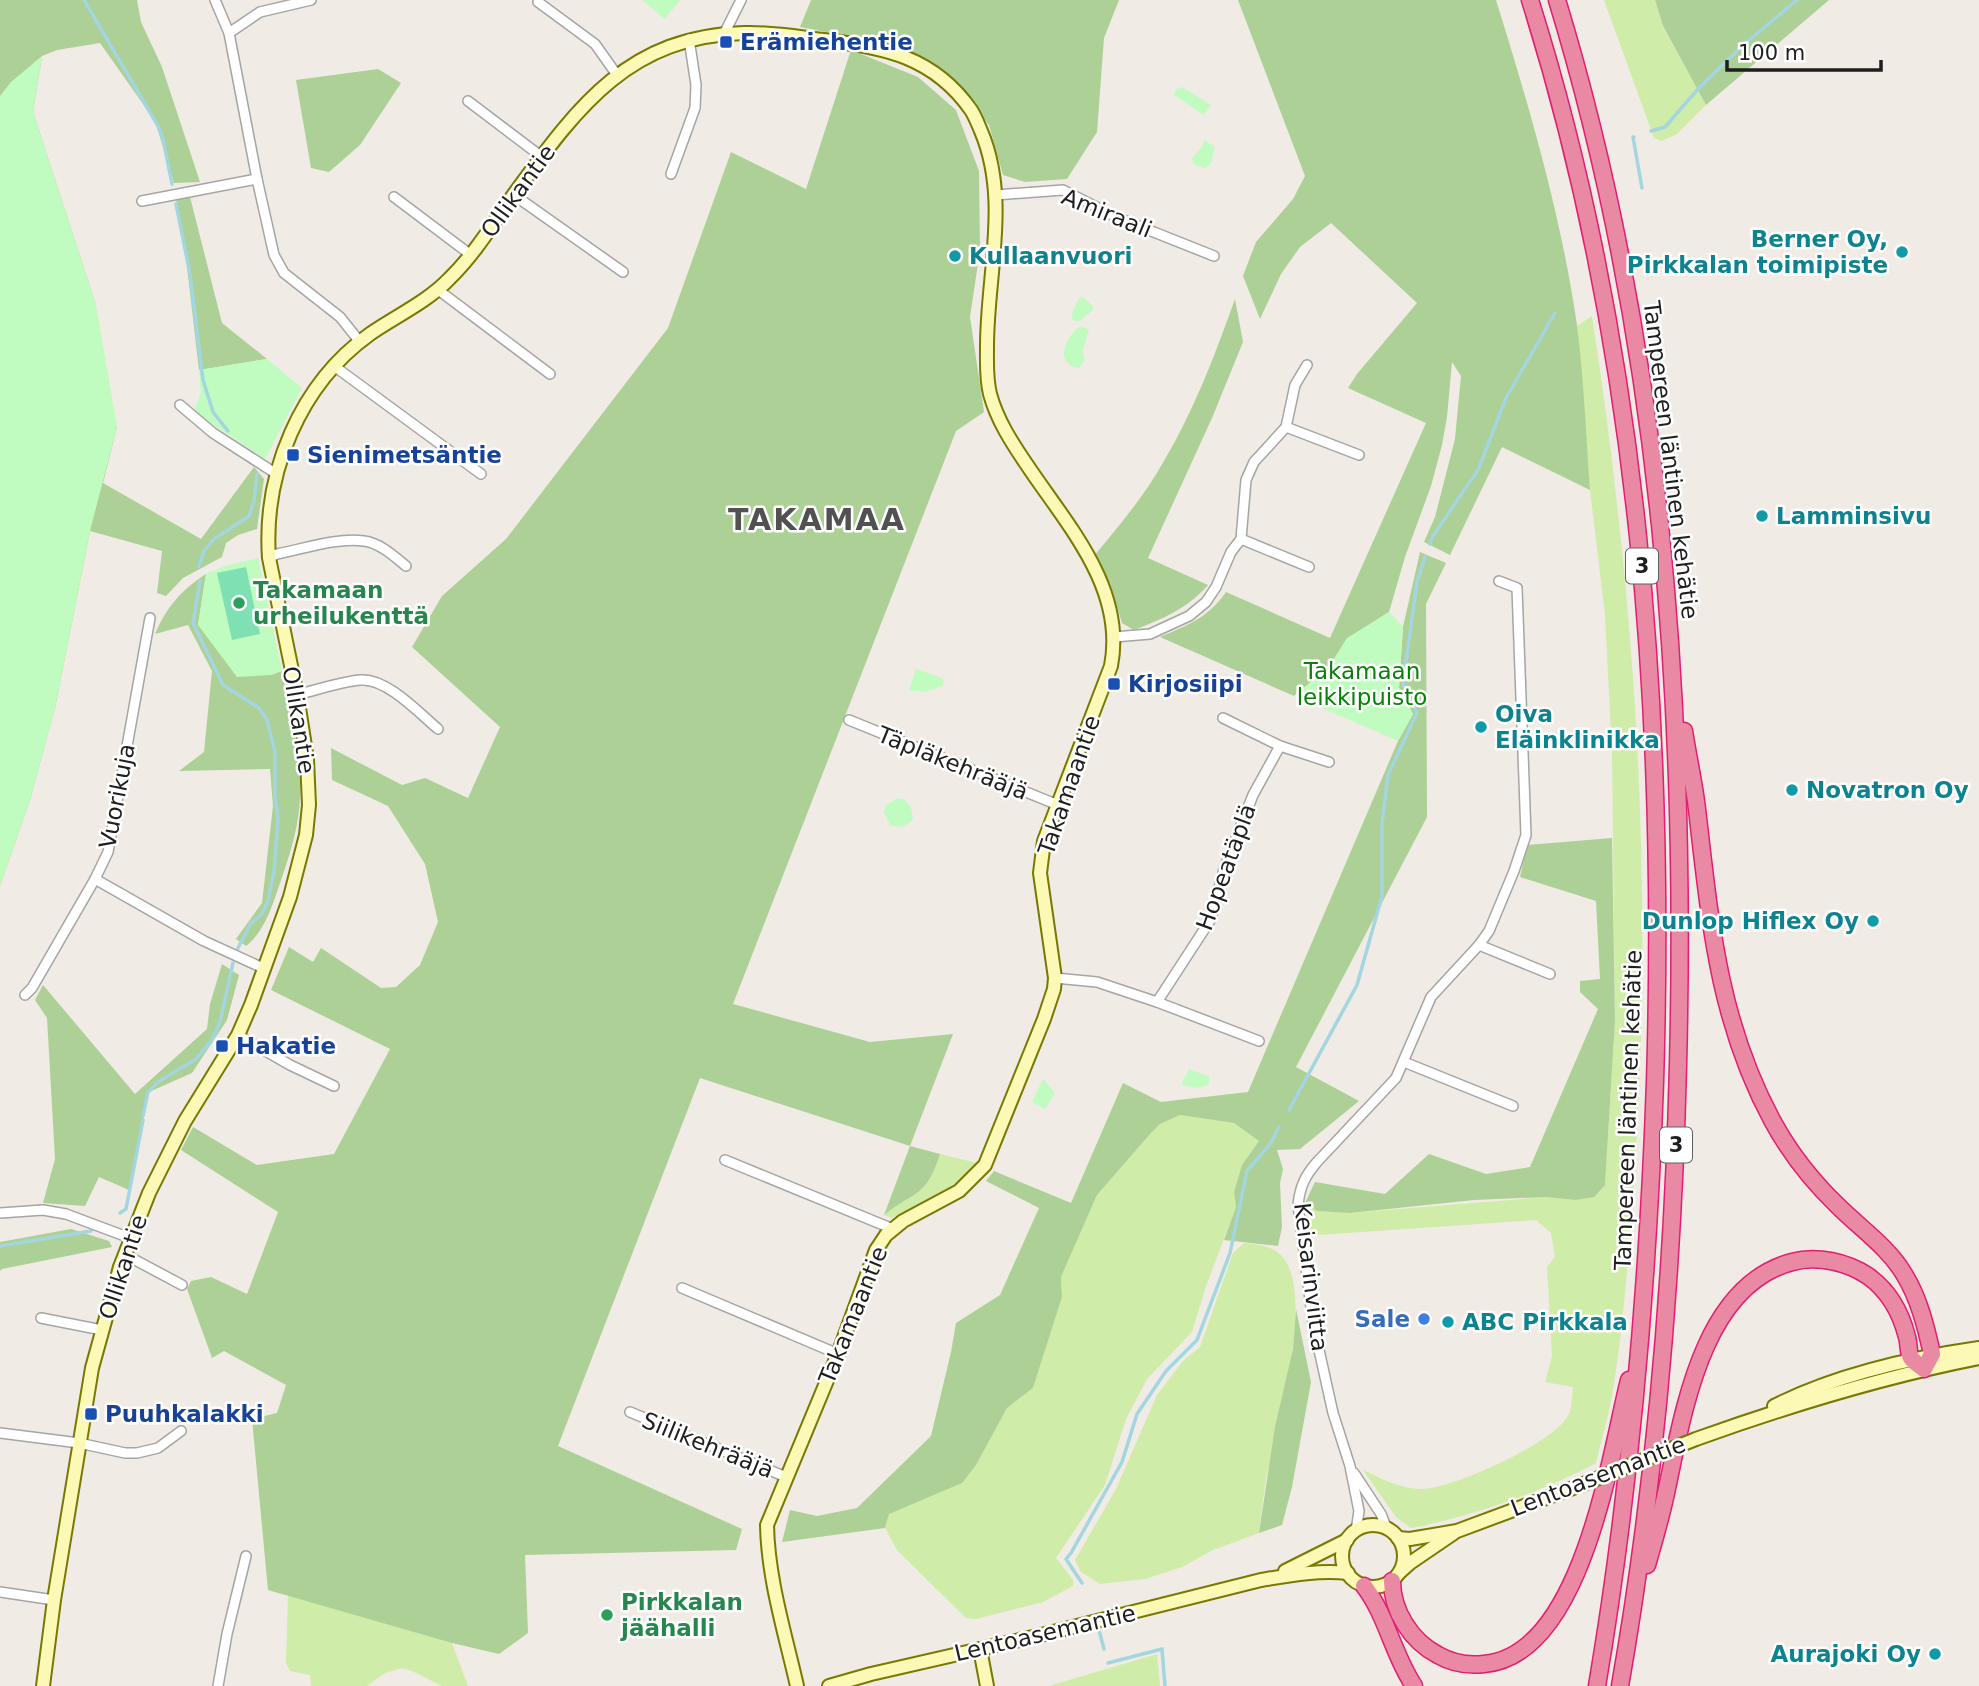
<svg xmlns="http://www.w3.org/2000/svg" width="1979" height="1686" viewBox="0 0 1979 1686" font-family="'DejaVu Sans',sans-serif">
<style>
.grass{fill:#cfeca8}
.forest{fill:#add097}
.park{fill:#c0fbbf}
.pitch{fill:#7fe1b3}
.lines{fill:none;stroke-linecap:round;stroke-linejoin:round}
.stream{stroke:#a3d6df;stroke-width:3.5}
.street-casing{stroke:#a5a5a5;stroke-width:12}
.secondary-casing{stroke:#777901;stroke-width:16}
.highway-casing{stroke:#e11e72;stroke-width:19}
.street{stroke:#fff;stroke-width:9}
.secondary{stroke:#fcf9b6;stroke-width:12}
.highway{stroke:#ea89a3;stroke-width:16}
.secondary-bridge-casing{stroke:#777901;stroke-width:16;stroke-linecap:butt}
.secondary-bridge{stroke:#fcf9b6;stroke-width:12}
.transit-dot{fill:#1a4fb4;stroke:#fff;stroke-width:2.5}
.culture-dot{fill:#0f9aa8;stroke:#fff;stroke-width:2.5}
.leisure-dot{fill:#2e9e5b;stroke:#fff;stroke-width:2.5}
.shop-dot{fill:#3f7fe0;stroke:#fff;stroke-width:2.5}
.labels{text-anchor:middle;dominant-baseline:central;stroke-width:5;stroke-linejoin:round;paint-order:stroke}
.shield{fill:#fff;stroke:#626262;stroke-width:2}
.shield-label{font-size:21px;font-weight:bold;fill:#1e1e1e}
.transit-label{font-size:23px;font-weight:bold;fill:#164399;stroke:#fff;text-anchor:start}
.street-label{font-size:23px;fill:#1e1e1e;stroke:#fff}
.culture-label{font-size:23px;font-weight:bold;fill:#0d838f;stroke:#fff;text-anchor:start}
.leisure-label{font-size:23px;font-weight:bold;fill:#27864d;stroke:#fff;text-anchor:start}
.park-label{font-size:23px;fill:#088108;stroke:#fff}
.shop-label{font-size:23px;font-weight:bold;fill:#366cbe;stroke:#fff;text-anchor:end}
.district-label{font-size:30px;font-weight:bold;letter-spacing:2px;fill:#515151;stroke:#fff}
</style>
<rect width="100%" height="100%" fill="#f0ebe4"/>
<!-- grass -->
<g class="grass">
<path d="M1604,0H1655L1663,27L1706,105L1677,134L1662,141L1654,138Z"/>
<path d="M1592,316C1635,596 1654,881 1635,1165C1629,1242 1625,1319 1612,1396C1608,1418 1601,1441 1596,1463C1546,1490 1467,1518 1411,1528L1396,1517L1363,1470C1382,1479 1402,1490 1424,1489C1456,1487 1555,1443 1569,1414C1572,1407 1572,1395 1573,1387L1545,1382L1552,1356L1547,1267L1555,1257L1551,1233L1536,1220L1318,1235L1309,1234L1305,1203L1318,1211L1350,1213L1546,1197L1575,1200L1605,1185L1615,1020L1612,753L1605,615L1590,490L1577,326Z"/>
<path d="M1180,1115L1234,1123L1259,1141L1242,1165L1234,1192L1236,1207L1206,1286L1192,1332L1147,1379L1126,1419L1105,1485L1056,1558L1073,1580V1586L1043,1602L976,1619L966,1618L897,1550L885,1528L889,1514L976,1465L1007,1408L1033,1388L1062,1297L1061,1277L1097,1195L1151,1133L1160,1124Z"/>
<path d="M940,1154L977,1163C955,1189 921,1204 891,1218L884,1215C916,1190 926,1198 940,1154Z"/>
<path d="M1244,1243C1256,1244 1271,1246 1280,1254C1318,1290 1275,1432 1266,1480C1263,1498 1261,1516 1259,1533L1213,1550L1182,1567L1145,1579L1100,1584L1081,1572L1075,1560L1116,1489L1157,1395L1183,1361L1200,1347L1233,1253Z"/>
<path d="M288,1595L452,1643L468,1686H442L412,1671L402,1668L385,1673L367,1686H311L310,1675L290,1671L286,1663Z"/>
<path d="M1157,1654L1160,1686H1049Z"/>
</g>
<!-- forest -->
<g class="forest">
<path d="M0,0H137L141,22L162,67L200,182L174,183L155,121L100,43L57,50L42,56L33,112L96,305L0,428Z"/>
<path d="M811,0H1119L1104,38L1097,132L1067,179L1025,182L1003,175L989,125L948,77L919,57L882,43L800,27Z"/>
<path d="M1238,0H1496C1529,106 1561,215 1577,325C1584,380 1586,436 1590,490L1502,447L1450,555L1424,542L1435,517L1455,439L1461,376L1452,362L1447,417L1442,445L1431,486L1405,557L1389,612L1347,639L1329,667L1294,696L1160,637C1188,625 1208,618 1226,592L1330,638L1426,423L1348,388L1357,374L1417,303L1331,223L1300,247L1281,274L1260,319L1243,276L1256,242L1293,199L1305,176Z"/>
<path d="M1655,0H1829L1706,105L1663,26Z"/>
<path d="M851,50L918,77L956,110L979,171L980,250L970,317L984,412L956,431L733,1004L870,1042L953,1034L910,1146L940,1154C926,1198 916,1190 884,1215L910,1146L700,1078L558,1446L742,1529L736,1550L525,1555L528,1633L499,1654L452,1643L268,1590L252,1419L277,1413L286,1385L224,1351L212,1358L187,1289L191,1281L211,1277L247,1294L278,1212L181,1150L193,1127L257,1165L334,1154L390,1049L271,990L289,947L313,962L321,948L381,988L396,987L420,965L438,922L425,864L388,806L332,780L331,748L402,785L425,778L468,798L500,727L412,647L442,596L506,539L668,328L731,152L806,189Z"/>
<path d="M378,69L401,83L360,145L329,172L311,168L296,80Z"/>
<path d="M190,197L222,323L267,359L199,370L185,250L176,199Z"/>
<path d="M1235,299L1243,342L1212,418L1148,558L1208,585C1188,608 1163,619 1134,630L1122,623L1110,583L1094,556C1119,526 1145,495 1164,461C1194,410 1215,355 1235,299Z"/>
<path d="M88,421L117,427L103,483L201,539L254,467L264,479L257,529L238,535L226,543L222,557L183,578L166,596L157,593L162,551L90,531L55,708L30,800L0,886Z"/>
<path d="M1420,552L1446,563L1426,604L1427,817L1296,1067L1359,1101L1300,1149L1277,1150L1283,1169L1280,1183L1282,1227L1278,1246L1224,1240L1236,1207L1234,1192L1242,1165L1259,1141L1234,1123L1180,1115L1160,1124L1151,1133L1097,1195L1061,1277L1062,1297L1033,1388L1007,1408L976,1465L962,1483L889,1514L885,1528L782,1542L790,1510L817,1516L857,1508L931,1436L951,1352L956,1323L1000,1295L1039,1208L986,1181L994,1171L1071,1203L1123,1083L1161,1102L1248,1092L1398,741L1413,714L1399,688L1403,627Z"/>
<path d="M206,574L198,625L271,675L282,671C291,720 307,774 297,824C293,845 286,866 279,886C272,907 264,932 246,946L236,939L262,903L273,806L270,769L179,771L204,752L212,671L188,625L155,634C167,607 181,590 206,574Z"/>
<path d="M1612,838L1615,1020L1605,1185L1594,1197L1575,1200L1546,1197L1474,1200L1350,1213L1317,1211L1305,1203L1315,1182L1385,1194L1429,1154L1486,1174L1530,1167L1598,1009L1580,992V981L1600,979L1596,901L1520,877L1527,845Z"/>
<path d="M222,964L239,975L227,1020L192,1073L149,1092L129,1190L99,1177L85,1206L43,1203L55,1159L47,1018L35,1000L43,985L135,1094L207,1029L210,1004Z"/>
<path d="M71,1229L109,1241L112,1247L2,1269L0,1271V1242Z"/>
<path d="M1296,1309L1311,1382L1292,1487L1282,1525L1259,1533L1275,1427L1293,1349Z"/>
</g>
<!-- park -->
<g class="park">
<path d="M642,0H680L665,19Z"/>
<path d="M42,56L33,112L96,305L117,427L90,531L55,708L30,800L0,886V96L11,82Z"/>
<path d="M1182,87L1211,105L1204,115L1174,95L1175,90Z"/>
<path d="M1204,140L1215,147L1211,163L1205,168L1193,164L1192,158L1202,147Z"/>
<path d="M1080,297L1085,299L1093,307V310L1078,322L1072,319L1073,310Z"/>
<path d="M1081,326L1089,330L1082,352L1085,360L1079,368C1052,364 1067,334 1081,326Z"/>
<path d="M267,359L302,388L265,459L194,412L201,393L199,370Z"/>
<path d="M258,558L282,671L271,675L237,677L198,625L206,574L225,566Z"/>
<path d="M1389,612L1403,627L1399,688L1413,714L1398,741L1294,696L1329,667L1347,638Z"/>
<path d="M916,669L942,678L944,681L942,686L925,692L909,690Z"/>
<path d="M898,798L905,800L911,808L913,819C905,827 901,828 890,825L884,812L886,805Z"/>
<path d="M1189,1069L1210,1077L1208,1085L1197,1088L1181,1085Z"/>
<path d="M1043,1079L1055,1093L1045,1109L1032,1102Z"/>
</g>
<!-- pitch -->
<path class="pitch" d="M246,567L260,634L232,640L217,573Z"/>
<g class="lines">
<!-- stream -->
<g class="stream">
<path d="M84,0L158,126L163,139L172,184"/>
<path d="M1651,131L1665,127L1698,89L1741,47L1797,0"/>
<path d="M1634,137H1633L1642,188"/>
<path d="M176,204L190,274L203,380L213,412L228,431"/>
<path d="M1430,544L1433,536L1478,470L1506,398L1555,313"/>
<path d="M199,566L204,551L214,539L249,516L254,501L257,474"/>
<path d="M200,581L193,623L223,685L259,708L267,720L275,752V796L278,818L274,872L268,901L261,915L251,923L238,948"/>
<path d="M1289,1110L1357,985L1382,896V824L1388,775L1417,713L1403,684L1417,582L1425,557"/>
<path d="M143,1116L148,1092L158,1082L196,1059L212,1040L220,1022L233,963"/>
<path d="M120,1213L126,1209L143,1120"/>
<path d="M0,1246L91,1231"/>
<path d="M1082,1583L1066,1559L1071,1553L1122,1462L1137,1414L1166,1371L1197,1340L1230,1253L1247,1171L1271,1143L1279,1127"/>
<path d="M1099,1630L1104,1649"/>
<path d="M1108,1663L1162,1649L1165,1686"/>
</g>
<defs>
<g id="street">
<path d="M215,0L229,33L257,179L274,255L284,273L340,317L360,342"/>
<path d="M538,2L595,44L617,75"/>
<path d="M229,33L260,12L311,0"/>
<path d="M724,34L741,0"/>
<path d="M468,101L542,157"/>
<path d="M671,174L695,108L696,85L689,39"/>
<path d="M514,195L623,272"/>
<path d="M996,195L1063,190L1116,217L1214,256"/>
<path d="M394,197L471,255"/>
<path d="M142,201L257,179"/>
<path d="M437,289L550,374"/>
<path d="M334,366L481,474"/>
<path d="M180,405L213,433L275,473"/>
<path d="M1286,427L1359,455"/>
<path d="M1241,539L1309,567"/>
<path d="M269,558L277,554C304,549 337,537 364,541C380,543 394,556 406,566"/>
<path d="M1114,637L1150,634L1189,616L1206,602L1216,587L1231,552L1241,539L1246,480L1254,462L1286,427L1295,385L1307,365"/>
<path d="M297,695C316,690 343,681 361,680C387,678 419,713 438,729"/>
<path d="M1223,718L1280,746L1329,762"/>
<path d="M849,720L1058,805"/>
<path d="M95,879L204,941L263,968"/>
<path d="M1479,945L1550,974"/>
<path d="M1055,978L1097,982L1157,1002L1211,919L1224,869L1253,795L1280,746"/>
<path d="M25,995L32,988L95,879L108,852L150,618"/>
<path d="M1157,1002L1259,1041"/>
<path d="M238,1035L290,1065L334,1086"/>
<path d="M1404,1062L1513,1106"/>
<path d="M725,1160L893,1229"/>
<path d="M0,1213L43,1210L66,1214L130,1238"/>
<path d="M124,1254L182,1285"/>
<path d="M682,1288L838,1354"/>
<path d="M41,1318L102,1330"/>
<path d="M630,1412L786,1477"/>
<path d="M0,1433L79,1443L125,1453H137L158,1448L181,1431"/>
<path d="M1354,1473L1381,1514L1387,1529"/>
<path d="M1356,1531L1359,1511L1350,1466L1333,1413L1313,1323L1298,1205C1300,1186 1305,1176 1317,1162L1396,1078L1431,997L1479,945L1489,931L1514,871L1526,835L1517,588L1499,581"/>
<path d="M0,1592L54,1600"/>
<path d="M218,1686L227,1634L246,1556"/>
</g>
<g id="secondary">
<path d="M1774,1406C1838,1374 1909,1358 1979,1348"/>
<path d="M1696,1439C1788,1406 1883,1377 1979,1358"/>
<circle cx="1373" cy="1556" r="31"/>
<path d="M1398,1538L1410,1539L1457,1531L1581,1485"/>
<path d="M1285,1571L1347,1540"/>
<path d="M1401,1571L1410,1563L1454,1533"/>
<path d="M980,1649L987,1686"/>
<path d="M43,1686L54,1600L92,1368L120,1267L149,1193L185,1121L238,1035L251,1005L290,897L306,835L309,805L307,759L297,695L269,558C263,473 300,384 370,334C396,316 427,302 449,279C476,253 495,220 517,190C579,105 630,36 744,33C771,32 798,37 824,40C884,47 934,57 971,110C975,116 978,124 981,131C1010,199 987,275 987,346C987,362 986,378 990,394C997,420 1012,443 1027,465C1067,525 1126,588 1111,666L1044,841L1040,873L1055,978L1054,989L1044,1019L985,1165L959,1191L903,1221L886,1235L876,1250L838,1354L767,1525C768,1579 785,1633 797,1686"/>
<path d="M829,1686L871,1674L1037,1636L1261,1580C1291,1575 1318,1570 1348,1573"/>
</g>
<g id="highway">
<path d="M1530,0C1640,349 1666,718 1655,1082C1648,1285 1631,1486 1597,1686"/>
<path d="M1557,0C1662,344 1687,708 1678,1065C1673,1273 1656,1481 1620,1686"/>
<path d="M1647,1565C1654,1541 1661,1517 1666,1493C1683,1415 1701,1286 1792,1262C1817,1255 1847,1262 1868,1276C1889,1291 1901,1313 1907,1337C1909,1343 1908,1353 1911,1358C1914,1362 1920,1366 1924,1369L1932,1354C1926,1327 1919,1298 1904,1274C1888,1247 1860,1228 1838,1206C1812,1181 1790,1153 1773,1122C1718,1021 1710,920 1697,809C1694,783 1688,757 1684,731"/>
<path d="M1392,1581C1392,1611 1411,1641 1438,1655C1452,1663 1467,1666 1484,1664C1582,1656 1610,1456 1629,1380"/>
<path d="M1364,1586C1387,1616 1393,1655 1414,1686"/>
</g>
</defs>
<!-- street casing -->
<use href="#street" class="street-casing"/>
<!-- secondary casing -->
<use href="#secondary" class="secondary-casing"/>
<!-- highway casing -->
<use href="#highway" class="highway-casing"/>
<!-- street -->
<use href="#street" class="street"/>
<!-- secondary -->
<use href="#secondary" class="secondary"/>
<!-- highway -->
<use href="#highway" class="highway"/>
<defs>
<path id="secondary-bridge" d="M1581,1485L1696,1439"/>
</defs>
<!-- secondary-bridge casing -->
<use href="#secondary-bridge" class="secondary-bridge-casing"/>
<!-- secondary-bridge -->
<use href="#secondary-bridge" class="secondary-bridge"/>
</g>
<!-- markers -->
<g class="transit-dot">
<rect x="719" y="35" width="14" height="14" rx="3.5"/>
<rect x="286" y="448" width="14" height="14" rx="3.5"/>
<rect x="1107" y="677" width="14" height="14" rx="3.5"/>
<rect x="215" y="1039" width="14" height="14" rx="3.5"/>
<rect x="84" y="1407" width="14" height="14" rx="3.5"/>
</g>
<g class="culture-dot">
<circle cx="1902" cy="252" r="7"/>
<circle cx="955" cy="256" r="7"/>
<circle cx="1762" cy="516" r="7"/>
<circle cx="1481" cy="727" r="7"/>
<circle cx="1792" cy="790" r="7"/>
<circle cx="1873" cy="921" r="7"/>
<circle cx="1448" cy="1322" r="7"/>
<circle cx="1935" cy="1654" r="7"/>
</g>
<g class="leisure-dot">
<circle cx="239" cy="603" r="7"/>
<circle cx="607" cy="1615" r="7"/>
</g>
<circle class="shop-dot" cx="1424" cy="1319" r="7"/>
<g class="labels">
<!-- shield labels -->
<g class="shield">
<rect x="1626" y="548.5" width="32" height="35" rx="5"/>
<rect x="1660" y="1127.5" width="32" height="35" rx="5"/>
</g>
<g class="shield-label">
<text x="1642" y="566">3</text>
<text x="1676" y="1145">3</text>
</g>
<!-- transit labels -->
<g class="transit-label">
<text x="740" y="42">Erämiehentie</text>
<text x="307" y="455">Sienimetsäntie</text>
<text x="1128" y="684">Kirjosiipi</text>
<text x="236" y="1046">Hakatie</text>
<text x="105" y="1414">Puuhkalakki</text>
</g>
<!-- street labels -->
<g class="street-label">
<text transform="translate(518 191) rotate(-54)">Ollikantie</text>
<text transform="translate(1107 213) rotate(22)">Amiraali</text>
<text transform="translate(1671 460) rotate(83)">Tampereen läntinen kehätie</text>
<text transform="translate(299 720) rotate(81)">Ollikantie</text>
<text transform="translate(953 763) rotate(22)">Täpläkehrääjä</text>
<text transform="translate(1069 785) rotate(-71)">Takamaantie</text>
<text transform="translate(117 796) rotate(-79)">Vuorikuja</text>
<text transform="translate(1226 867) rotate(-70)">Hopeatäplä</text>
<text transform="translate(1628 1110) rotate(-88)">Tampereen läntinen kehätie</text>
<text transform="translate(123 1267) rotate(-72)">Ollikantie</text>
<text transform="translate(1311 1277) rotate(83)">Keisarinviitta</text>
<text transform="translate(853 1315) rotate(-68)">Takamaantie</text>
<text transform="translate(708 1445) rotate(22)">Siilikehrääjä</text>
<text transform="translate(1598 1476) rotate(-21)">Lentoasemantie</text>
<text transform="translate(1045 1633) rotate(-13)">Lentoasemantie</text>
</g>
<!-- culture labels -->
<g class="culture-label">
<text x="1888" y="239" text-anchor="end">Berner Oy,<tspan x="1888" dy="26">Pirkkalan toimipiste</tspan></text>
<text x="969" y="256">Kullaanvuori</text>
<text x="1776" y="516">Lamminsivu</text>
<text x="1495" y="714">Oiva<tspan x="1495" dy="26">Eläinklinikka</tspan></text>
<text x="1806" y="790">Novatron Oy</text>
<text x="1859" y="921" text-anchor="end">Dunlop Hiflex Oy</text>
<text x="1462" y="1322">ABC Pirkkala</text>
<text x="1921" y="1654" text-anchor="end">Aurajoki Oy</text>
</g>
<!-- leisure labels -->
<g class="leisure-label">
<text x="253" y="590">Takamaan<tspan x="253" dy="26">urheilukenttä</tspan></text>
<text x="621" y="1602">Pirkkalan<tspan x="621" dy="26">jäähalli</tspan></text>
</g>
<!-- park labels -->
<g class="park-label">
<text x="1362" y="671">Takamaan<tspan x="1362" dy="26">leikkipuisto</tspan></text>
</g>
<!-- shop labels -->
<g class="shop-label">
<text x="1410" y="1319">Sale</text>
</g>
<!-- district labels -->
<g class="district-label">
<text x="817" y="519">TAKAMAA</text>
</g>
</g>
<!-- scale -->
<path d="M1727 60v10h154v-10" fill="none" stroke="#1e1e1e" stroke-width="3.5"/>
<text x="1738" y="60" font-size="21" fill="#1e1e1e" stroke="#ffffff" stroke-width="5" paint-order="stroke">100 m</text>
</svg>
